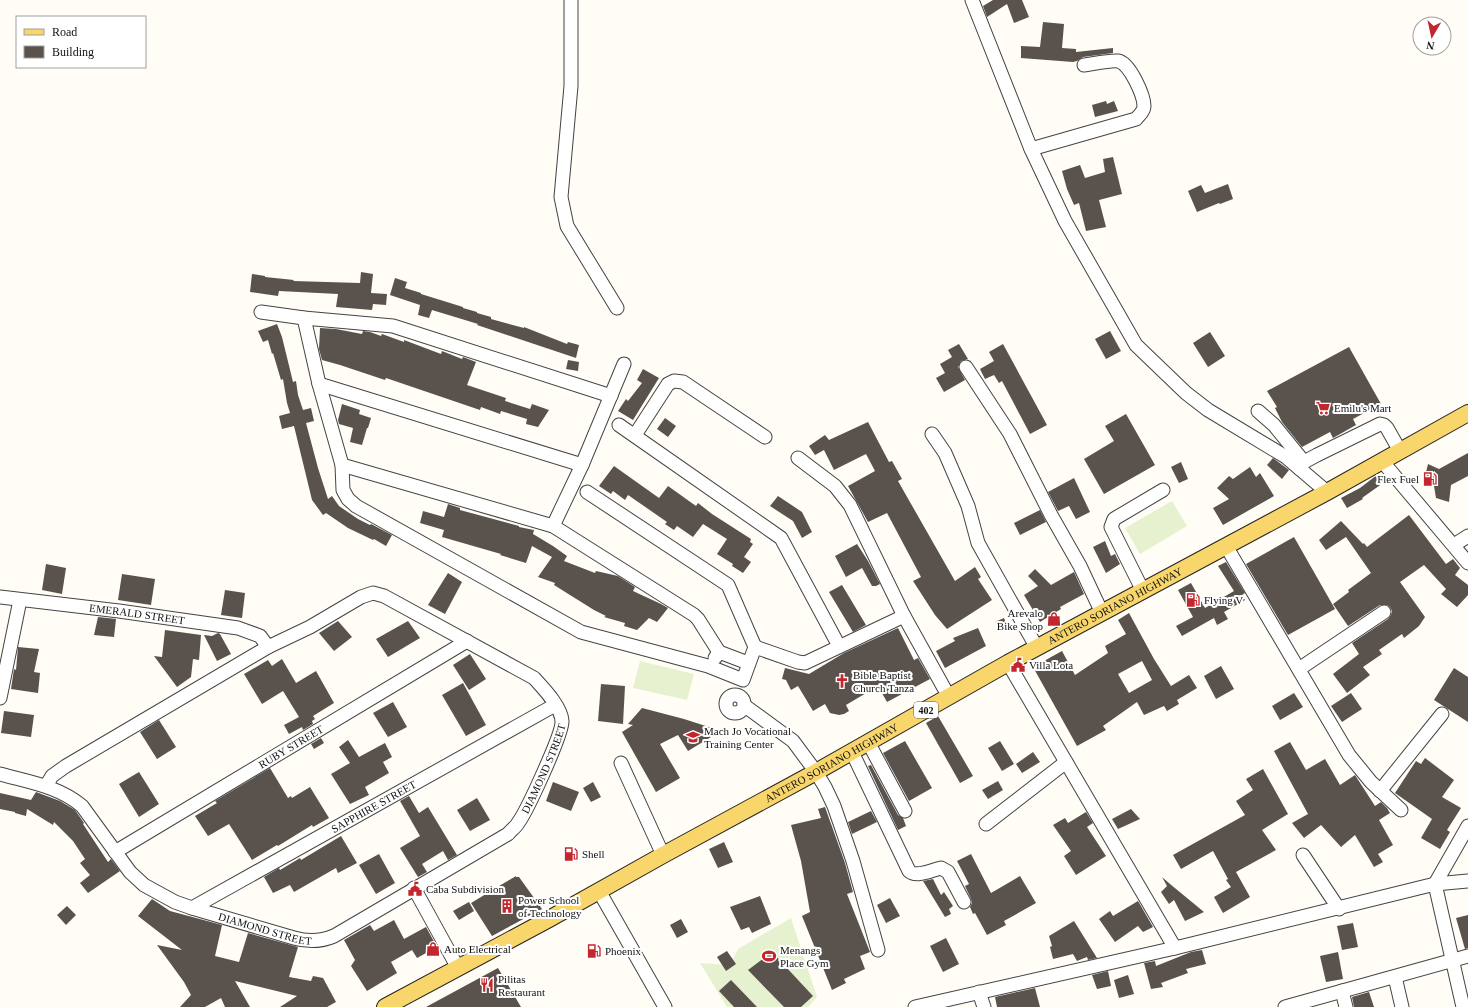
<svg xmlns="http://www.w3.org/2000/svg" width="1468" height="1007" viewBox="0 0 1468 1007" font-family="Georgia,serif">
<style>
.pitch{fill:#e6f2cf}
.building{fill:#5a524d;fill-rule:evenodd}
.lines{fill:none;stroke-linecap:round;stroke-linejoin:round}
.minor-casing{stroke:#444;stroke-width:15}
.major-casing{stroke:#222;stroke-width:18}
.minor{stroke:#fff;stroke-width:13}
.major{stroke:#f9d66b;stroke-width:16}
.labels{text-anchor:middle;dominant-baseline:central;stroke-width:4;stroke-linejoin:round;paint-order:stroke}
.shield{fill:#fff;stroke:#585858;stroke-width:1}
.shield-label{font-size:10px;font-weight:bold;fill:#111}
.poi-label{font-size:11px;fill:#111;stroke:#fff;text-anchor:start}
.street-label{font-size:11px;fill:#111;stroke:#fff}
</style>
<rect width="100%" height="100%" fill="#fffdf5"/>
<!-- pitch -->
<g class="pitch">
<path d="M1172,501L1187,526L1140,554L1125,528Z"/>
<path d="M640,661L694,674L687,700L633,688Z"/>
<path d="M791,918L817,997L808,1007H727L700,963L730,965L738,949Z"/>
</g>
<!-- building -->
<g class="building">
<path d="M993,0H1022L1029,17L1014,23L1007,4L987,17L983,6Z"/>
<path d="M1043,22L1064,24L1062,48L1076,49V52L1113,48V53L1083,57L1077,61L1073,62L1021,58V46L1040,47Z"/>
<path d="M1106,101L1107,104L1114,101L1118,111L1095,117L1092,105Z"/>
<path d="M1113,157L1122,194L1099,200L1106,227L1086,231L1079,203L1074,205L1067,189L1062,171L1080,165L1085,178L1105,172L1103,159Z"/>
<path d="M1228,184L1233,199L1220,204L1219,203L1197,212L1188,191L1201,185L1205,193Z"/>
<path d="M361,272L373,274L371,293L387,294L386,305L373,304L372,310L336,307L338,294L279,291L278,296L250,292L252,274L265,276V277L294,280L293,281L360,283Z"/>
<path d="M395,278L407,282L405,288L421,293V294L463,307V308L477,312V313L491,317V319L524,328V327L567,344L568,342L579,345L576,358L477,325L478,324L432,310L429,318L418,315L420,305L390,295Z"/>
<path d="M277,324L282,337L293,382L296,381L298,395L303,410L311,408L314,421L306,423L318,468L328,499L332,496L339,506L358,519L370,525L371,524L392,535L386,546L374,539L373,540L348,528L326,513L323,515L312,500L294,426L282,429L279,416L290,413L287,403L283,379L281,380L273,353L272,354L268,340L263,342L258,331Z"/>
<path d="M320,328L336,329L362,334L363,331L370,332L381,336L382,334L404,342V340L441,354L442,351L462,359L463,357L476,362L467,385L506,398L505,401L530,409L532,404L549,410L538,427L526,424L527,419L501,411L500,414L481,407L480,410L386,378L385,380L340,365L322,360L319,349Z"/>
<path d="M1110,331L1121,351L1106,359L1095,339Z"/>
<path d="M1210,332L1225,356L1208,367L1193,343Z"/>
<path d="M959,344L968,359L961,361L958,367L965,380L944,392L936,378L945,373L940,364L952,357L948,350Z"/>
<path d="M1003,344L1047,425L1030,434L1002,381L999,383L994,375L985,379L980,369L994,361L989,352Z"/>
<path d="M1349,347L1381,404L1353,419L1356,425L1333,438L1330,432L1302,447L1282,422L1275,408L1277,407L1267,391Z"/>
<path d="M568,360L579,362L578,371L566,369Z"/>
<path d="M643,369L659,378L633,420L618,411L626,399L628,401L642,383L637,380Z"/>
<path d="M342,404L360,410L359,414L371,418L368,428H367L362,445L350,442L353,428L339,424L338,420Z"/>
<path d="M1126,414L1155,465L1104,494L1084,459L1114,441L1105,426Z"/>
<path d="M665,418L676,426L668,437L657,429Z"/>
<path d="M868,422L889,462L892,461L902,479L898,481L955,581L975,567L981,577L978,579L992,600L947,629L935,615L913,581L921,577L887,513L868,522L848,486L875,471L866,454L834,470L824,450L815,455L809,446L825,435L829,440Z"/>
<path d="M1468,453V476L1451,485L1449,502L1436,498L1434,486L1425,476L1428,464L1439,469Z"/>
<path d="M1273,458L1289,470L1282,479L1267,465Z"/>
<path d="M1181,462L1188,479L1179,483L1171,467Z"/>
<path d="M614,466L659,498L668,486L696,506L698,503L712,514L751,539L750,542L753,544L744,557L751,562L743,573L732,566L733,564L717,554L727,539L703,524L693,537L677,526L674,530L665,524L667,522L628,495L625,500L613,491L611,494L599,486Z"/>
<path d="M1250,467L1256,477L1260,473L1274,496L1223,525L1213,508L1229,499L1217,488L1229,476L1233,479Z"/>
<path d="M1377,475L1383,483L1362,498L1363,499L1347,508L1341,498L1360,488Z"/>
<path d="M1074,478L1090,512L1076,519L1069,506L1058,511L1048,492Z"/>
<path d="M778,496L802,512L812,532L802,538L793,521L770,506Z"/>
<path d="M448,504L460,508V510L519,526V527L534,530L533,534L553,546L567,556L564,561L595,573L596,571L618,576L635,587L633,591L661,604L668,608L657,622L649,618L637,630L624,626L625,623L604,617L606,616L594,610L554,585L555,583L538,577L552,557L532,546L526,563L500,555L501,554L442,537L444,530L420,523L423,511L444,517Z"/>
<path d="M1040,510L1046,522L1020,535L1014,523Z"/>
<path d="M1409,515L1446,564L1453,559L1460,568L1455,575L1468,585V595L1457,607L1441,594L1446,589L1424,565L1400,582L1425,617L1419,626L1404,638L1402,634L1379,650L1382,654L1363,667L1370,675L1347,693L1333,674L1359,654L1352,643L1388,619L1391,615L1392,611L1390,607L1387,605H1380L1348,626L1333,604L1349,592L1348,590L1371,573L1346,537L1326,550L1319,540L1341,521L1363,544L1364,543L1367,547Z"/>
<path d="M1294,537L1335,609L1288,635L1246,564Z"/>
<path d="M1105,541L1111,556L1115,554L1120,564L1106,573L1093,547Z"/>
<path d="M857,544L868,561L880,584L876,586H872L862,568L846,577L835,556Z"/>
<path d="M1226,562L1245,593L1242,595L1245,600L1224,612L1228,619L1217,625L1214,618L1182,636L1176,626L1193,617L1178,590L1191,583L1205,608L1234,591L1218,566Z"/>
<path d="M46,564L66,568L62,594L42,590Z"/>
<path d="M1035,569L1051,585L1074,572L1084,594L1060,607L1061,609L1040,622L1024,595L1038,586L1028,576Z"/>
<path d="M448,573L462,582L445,614L428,605Z"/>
<path d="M122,574L155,579L151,605L118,600Z"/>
<path d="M842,585L866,625L853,632L829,592Z"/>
<path d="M225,590L245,593L242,618L221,615Z"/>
<path d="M1129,613L1154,659L1171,686L1189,675L1197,688L1177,700L1179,704L1167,711L1164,706L1144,715L1137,702L1103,726L1106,730L1077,746L1033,667L1062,651L1075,675L1108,653L1105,646L1126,634L1118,620ZM1142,661L1152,680L1129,693L1118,674Z"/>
<path d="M98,617L116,619L114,637L94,635Z"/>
<path d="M1004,618L1008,628L999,632L995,622Z"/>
<path d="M338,621L352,637L334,651L319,633Z"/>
<path d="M408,621L420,638L388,657L376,639Z"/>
<path d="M898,628L914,660L918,658L930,679L887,702L878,686L846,705L849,711L844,714L839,715L830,713L825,704L813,711L798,686L791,690L786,680L782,679L785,668L809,674L844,653Z"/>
<path d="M978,628L986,646L945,668L936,651L955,641L953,638Z"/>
<path d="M165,630L201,635L199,660L193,659L191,677L177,687L154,656L162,657Z"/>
<path d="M218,633L220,634L231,654L217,661L204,635L212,636Z"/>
<path d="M18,647L39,649L34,672L40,673L38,693L11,689L14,669L16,670Z"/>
<path d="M470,654L486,679L469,690L453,665Z"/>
<path d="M282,659L296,683L316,671L334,703L313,716L315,719L312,721L313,724L303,730L302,727L289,734L284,725L299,717L283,691L262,704L244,674L268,660L272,666Z"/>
<path d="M1221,666L1234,689L1216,699L1204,676Z"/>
<path d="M1454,668L1468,677V722L1434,700Z"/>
<path d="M463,683L486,725L466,736L442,695Z"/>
<path d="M601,684L625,686L623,724L598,721Z"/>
<path d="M1294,693L1303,707L1280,720L1272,706Z"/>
<path d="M1351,693L1362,709L1342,722L1331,706Z"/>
<path d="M393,702L407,727L388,737L373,713Z"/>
<path d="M642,708L684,719L712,728L707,731L711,737L688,751L678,735L660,744L680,778L656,792L622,732L633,725L628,724Z"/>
<path d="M4,711L34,715L31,737L1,733Z"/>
<path d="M938,716L973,776L960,783L926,723Z"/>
<path d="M159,720L176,747L157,759L140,732Z"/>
<path d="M321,738L324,743L314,749L311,744Z"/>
<path d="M348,740L359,757L385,743L392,757L383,762L389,773L365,787L369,795L350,804L331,774L350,763L339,747Z"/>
<path d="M905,741L932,788L909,801L883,753Z"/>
<path d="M1000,741L1014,764L1002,771L988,748Z"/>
<path d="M1290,742L1306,770L1325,759L1340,785L1355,775L1375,806L1381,802L1387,808L1390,813L1379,820L1393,845L1378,854L1383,862L1374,867L1355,835L1341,847L1321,825L1304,838L1292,823L1308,814L1274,751Z"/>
<path d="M1033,752L1040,762L1022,773L1016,764Z"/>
<path d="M1425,758L1454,780L1442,797L1461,808L1447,830L1450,832L1440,849L1421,838L1432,819L1395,793L1416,761L1421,764Z"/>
<path d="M871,765L898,815L903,818L906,826L898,830L868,766Z"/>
<path d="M270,768L288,798L291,796L292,798L310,787L329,818L313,827L312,825L278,846L277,845L252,860L229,824L208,836L195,816L217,803L215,801Z"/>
<path d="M1263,769L1288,814L1262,830L1276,850L1236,872L1250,897L1223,913L1214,897L1231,887L1226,880L1228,879L1213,851L1181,869L1173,855L1245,815L1236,801L1253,790L1246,779Z"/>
<path d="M139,772L159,804L139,817L119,784Z"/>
<path d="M998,781L1003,790L988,799L982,790Z"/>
<path d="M553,782L579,792L571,811L546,801Z"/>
<path d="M593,782L601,797L591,802L583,788Z"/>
<path d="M36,792L60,801L75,810L84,823L83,824L108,862L111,859L120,871L88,893L80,883L90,875L80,863L85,859L73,841L54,822L53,825L27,809L26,816L15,813V812L0,809V793L31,800Z"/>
<path d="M409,796L419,813L428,807L457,855L448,860L443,851L422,864L427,872L418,877L400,848L420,836L400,801Z"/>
<path d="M477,798L490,820L470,831L457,810Z"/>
<path d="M825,807L845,863L853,892L847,894L870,952L860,956L865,969L844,979L846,983L832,990L802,916L810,912L801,861L791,825L821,818L818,809Z"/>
<path d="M1131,809L1140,819L1118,829L1112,819Z"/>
<path d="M871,811L877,822L852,834L848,822Z"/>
<path d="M1086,812L1093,823L1087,827L1106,856L1076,875L1064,856L1071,851L1053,825L1065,818L1068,823Z"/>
<path d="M341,836L357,863L338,873L336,868L294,892L290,885L273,893L264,877L279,868L280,870L300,858L301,860Z"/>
<path d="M724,842L733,862L718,868L709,849Z"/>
<path d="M379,854L395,883L376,894L359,865Z"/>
<path d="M971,854L991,893L1020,876L1036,903L1004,921L1006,925L987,935L975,913L973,914L970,907L972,903L971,899L965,886L969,884L957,861Z"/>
<path d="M516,876V877H519L542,909L492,936L471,903Z"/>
<path d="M1162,877L1170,884L1204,912L1185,921L1174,900L1169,904L1161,892L1167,886Z"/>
<path d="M933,879L941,895L944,892L953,906L949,909L951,914L945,917L923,881Z"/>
<path d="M760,896L771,924L752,933L749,927L741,930L730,907Z"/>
<path d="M890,898L900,916L886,923L877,905Z"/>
<path d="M152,899L170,911L222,925L215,956L239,962L248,933L298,947L289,977L311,981L313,976L323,978L336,1002L327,1007H280L297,996L235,981L250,1007H225L221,998L205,1007H180L191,995L184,982L157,945L182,950L138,916Z"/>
<path d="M1138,901L1153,927L1143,932L1138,926L1115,942L1099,919L1110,911L1113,916Z"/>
<path d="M469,902L474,911L459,920L453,911Z"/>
<path d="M67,906L76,915L66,925L57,915Z"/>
<path d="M1468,915V948L1465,949L1456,918Z"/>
<path d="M681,919L688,932L677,938L670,925Z"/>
<path d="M394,920L404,939L426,927L437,947L417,958L412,950L391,962L397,973L367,991L351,966L355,960L344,940L370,925L374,931Z"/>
<path d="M1074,921L1097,958L1088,960L1087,957L1077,961L1073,954L1053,959L1050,947L1052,946L1049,936Z"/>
<path d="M1353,923L1358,947L1342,950L1337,926Z"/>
<path d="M946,938L959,964L943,972L930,946Z"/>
<path d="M1202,950L1206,964L1186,969L1188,973L1161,983L1163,987L1151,989L1144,963L1155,961L1156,966L1191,952Z"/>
<path d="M727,951L736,964L726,971L717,957Z"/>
<path d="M772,952L813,996L801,1007H784L748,970Z"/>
<path d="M1338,952L1343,979L1326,982L1320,956Z"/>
<path d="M498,968L521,1007H426Z"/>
<path d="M1108,971L1111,986L1097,989L1092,975Z"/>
<path d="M1128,975L1134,994L1119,998L1114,980Z"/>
<path d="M731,980L757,1007H734L719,991Z"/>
<path d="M1035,988L1040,1007H997L995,997Z"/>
<path d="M1369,992L1374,1007H1354L1352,997Z"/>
</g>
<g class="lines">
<defs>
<g id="minor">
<path d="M571,0V86L561,197L567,226L617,308"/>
<path d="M972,0L1031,149L1065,221L1136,345L1186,393L1208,410L1286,457L1327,492"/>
<path d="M1031,149L1136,119C1139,115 1144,112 1144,106C1144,96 1130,63 1118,61C1111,60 1092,64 1084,65"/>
<path d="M261,312L304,318L393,326L611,396"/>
<path d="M304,318L319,384L342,465L343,490L348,499L356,506L581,632L708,666L743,680L755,647L798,662L805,663L904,616"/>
<path d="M966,367L1010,434L1051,515L1080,566L1102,613"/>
<path d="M319,384L582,465"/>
<path d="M1258,411L1274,425L1304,462"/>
<path d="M619,425L781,538L839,646"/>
<path d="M932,434L945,453L968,506L978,543L1037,648"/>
<path d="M635,435L668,384L674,381L683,382L765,437"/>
<path d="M798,458L835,486L850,505L904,616L949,697"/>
<path d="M1382,461L1468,563"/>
<path d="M342,465L553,526L694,615L698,619L719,652"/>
<path d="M1300,469L1304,462L1317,455L1380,424L1384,425L1387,428L1400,451"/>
<path d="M587,492L728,585L755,647"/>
<path d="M553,526L582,465L624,364"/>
<path d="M1454,545L1468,536"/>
<path d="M1226,546L1349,755L1371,782L1401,810"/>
<path d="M1143,591L1111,527L1114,519L1163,490"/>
<path id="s1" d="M0,597L119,611L238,628L260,636L268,647"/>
<path d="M715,658L719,652L748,663"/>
<path d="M1008,663L1175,948"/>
<path d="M1299,669L1384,612"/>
<circle cx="735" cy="704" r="9"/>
<path d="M0,698L20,600"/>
<path d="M745,706L793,741L816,772L825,787L834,806L853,861L878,950"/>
<path d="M868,742L905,811"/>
<path d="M852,752L909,871C916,878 932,870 941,868L948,872L964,902"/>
<path d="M621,763L663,855"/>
<path id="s2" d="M0,774C29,782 58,786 82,806L130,872L144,885L175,902L192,908L294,938C308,942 320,942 334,936L508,834C511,830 516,827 518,823C527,811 563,733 562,721C561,706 543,688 534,678L384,596L373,593L361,597L310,627L268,647L66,766L52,776L46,786"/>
<path d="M1380,791L1442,714"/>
<path d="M986,824L1066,762"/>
<path id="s3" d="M115,852L467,641"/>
<path d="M1303,855L1339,909"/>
<path d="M1435,884L1468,826"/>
<path d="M1435,884L1468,881"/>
<path d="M414,888L458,968"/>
<path d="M599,891L665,1007"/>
<path id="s4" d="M192,908L555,705"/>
<path d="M1395,977L1402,1007"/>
<path d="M1342,991L1346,1007"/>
<path d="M979,992L984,1007"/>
<path d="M915,1007L1175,948L1435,884L1463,1007"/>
<path d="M1285,1007L1468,956"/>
</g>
<g id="major">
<path id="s5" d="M385,1007L549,919L663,855L816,772L1008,663L1327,492L1468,413"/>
</g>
</defs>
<!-- minor casing -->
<use href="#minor" class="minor-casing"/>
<!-- major casing -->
<use href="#major" class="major-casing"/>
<!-- minor -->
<use href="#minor" class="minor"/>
<!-- major -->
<use href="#major" class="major"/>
</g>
<!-- icons -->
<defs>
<symbol id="supermarket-bare" viewBox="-9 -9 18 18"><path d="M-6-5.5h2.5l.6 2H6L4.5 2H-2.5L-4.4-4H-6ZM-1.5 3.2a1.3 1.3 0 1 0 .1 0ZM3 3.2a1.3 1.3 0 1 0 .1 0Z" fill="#c4262e" stroke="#fff" stroke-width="2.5" paint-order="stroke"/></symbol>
<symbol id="fuel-bare" viewBox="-9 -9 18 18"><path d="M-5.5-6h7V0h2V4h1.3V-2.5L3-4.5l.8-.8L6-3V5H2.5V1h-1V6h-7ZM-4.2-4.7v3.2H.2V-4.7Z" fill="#c4262e" stroke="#fff" stroke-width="2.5" paint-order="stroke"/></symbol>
<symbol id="shop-bare" viewBox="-9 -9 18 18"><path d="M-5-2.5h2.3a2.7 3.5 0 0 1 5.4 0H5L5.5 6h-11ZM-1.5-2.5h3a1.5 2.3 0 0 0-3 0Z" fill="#c4262e" stroke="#fff" stroke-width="2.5" paint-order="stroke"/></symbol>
<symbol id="civic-bare" viewBox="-9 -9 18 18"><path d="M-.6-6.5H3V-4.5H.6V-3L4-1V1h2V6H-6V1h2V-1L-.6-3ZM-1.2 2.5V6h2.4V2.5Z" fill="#c4262e" stroke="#fff" stroke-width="2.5" paint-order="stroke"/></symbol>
<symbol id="church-bare" viewBox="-9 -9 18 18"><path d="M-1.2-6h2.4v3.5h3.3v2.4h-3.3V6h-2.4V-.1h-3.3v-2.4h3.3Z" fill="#c4262e" stroke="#fff" stroke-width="2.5" paint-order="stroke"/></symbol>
<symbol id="school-bare" viewBox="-9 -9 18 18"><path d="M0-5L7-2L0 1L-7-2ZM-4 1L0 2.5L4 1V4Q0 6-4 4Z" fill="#c4262e" stroke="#fff" stroke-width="2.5" paint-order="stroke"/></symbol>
<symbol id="building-bare" viewBox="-9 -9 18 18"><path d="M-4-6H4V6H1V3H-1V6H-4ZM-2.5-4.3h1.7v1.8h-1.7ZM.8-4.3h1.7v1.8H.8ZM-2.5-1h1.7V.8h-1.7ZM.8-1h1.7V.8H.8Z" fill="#c4262e" stroke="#fff" stroke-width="2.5" paint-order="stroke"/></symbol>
<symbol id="stadium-bare" viewBox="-9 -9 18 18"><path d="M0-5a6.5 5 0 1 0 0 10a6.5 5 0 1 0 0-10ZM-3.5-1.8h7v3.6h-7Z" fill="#c4262e" stroke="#fff" stroke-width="2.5" paint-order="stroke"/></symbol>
<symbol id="restaurant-bare" viewBox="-9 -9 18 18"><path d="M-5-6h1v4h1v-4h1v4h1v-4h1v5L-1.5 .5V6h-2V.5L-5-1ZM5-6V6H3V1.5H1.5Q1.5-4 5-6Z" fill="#c4262e" stroke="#fff" stroke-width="2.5" paint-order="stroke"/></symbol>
</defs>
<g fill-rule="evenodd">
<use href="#supermarket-bare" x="1313" y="398" width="20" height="20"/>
<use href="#fuel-bare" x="1420" y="469" width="20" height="20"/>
<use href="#fuel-bare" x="1183" y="590" width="20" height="20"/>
<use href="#shop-bare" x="1044" y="609" width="20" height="20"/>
<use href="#civic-bare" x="1008" y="655" width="20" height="20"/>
<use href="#church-bare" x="832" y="671" width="20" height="20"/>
<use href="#school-bare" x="683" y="727" width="20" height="20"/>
<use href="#fuel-bare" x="561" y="844" width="20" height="20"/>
<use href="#civic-bare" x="405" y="879" width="20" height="20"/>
<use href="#building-bare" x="497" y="896" width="20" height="20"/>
<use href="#shop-bare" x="423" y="939" width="20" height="20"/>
<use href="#fuel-bare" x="584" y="941" width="20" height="20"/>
<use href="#stadium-bare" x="759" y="946" width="20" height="20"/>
<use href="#restaurant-bare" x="477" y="975" width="20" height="20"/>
</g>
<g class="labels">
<!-- shield labels -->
<rect class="shield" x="914" y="702" width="24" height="16" rx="3"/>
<g class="shield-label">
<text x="926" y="710">402</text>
</g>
<!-- poi labels -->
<g class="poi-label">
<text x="1334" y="408">Emilu's Mart</text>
<text x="1419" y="479" text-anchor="end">Flex Fuel</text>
<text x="1204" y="600">Flying V</text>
<text x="1043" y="613" text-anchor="end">Arevalo<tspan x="1043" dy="13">Bike Shop</tspan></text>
<text x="1029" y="665">Villa Lota</text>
<text x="853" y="675">Bible Baptist<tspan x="853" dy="13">Church Tanza</tspan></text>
<text x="704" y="731">Mach Jo Vocational<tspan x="704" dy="13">Training Center</tspan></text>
<text x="582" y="854">Shell</text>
<text x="426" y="889">Caba Subdivision</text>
<text x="518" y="900">Power School<tspan x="518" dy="13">of Technology</tspan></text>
<text x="444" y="949">Auto Electrical</text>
<text x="780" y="950">Menangs<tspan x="780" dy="13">Place Gym</tspan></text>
<text x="605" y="951">Phoenix</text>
<text x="498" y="979">Pilitas<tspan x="498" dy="13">Restaurant</tspan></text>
</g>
<!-- street labels -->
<g class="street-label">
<text stroke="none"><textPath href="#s5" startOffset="833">ANTERO SORIANO HIGHWAY</textPath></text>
<text stroke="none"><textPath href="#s1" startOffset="138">EMERALD STREET</textPath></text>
<text stroke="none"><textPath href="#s3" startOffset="205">RUBY STREET</textPath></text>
<text stroke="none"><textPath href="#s5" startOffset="509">ANTERO SORIANO HIGHWAY</textPath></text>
<text stroke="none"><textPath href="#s2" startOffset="667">DIAMOND STREET</textPath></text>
<text stroke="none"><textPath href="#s4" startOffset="208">SAPPHIRE STREET</textPath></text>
<text stroke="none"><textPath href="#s2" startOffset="319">DIAMOND STREET</textPath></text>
</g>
</g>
<!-- legend -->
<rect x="16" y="16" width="130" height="52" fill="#ffffff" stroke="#a0a0a0"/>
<rect x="24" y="29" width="20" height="6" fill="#f9d66b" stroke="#a0a0a0"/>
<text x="52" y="36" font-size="12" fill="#111111">Road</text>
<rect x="24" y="46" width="20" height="12" fill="#5a524d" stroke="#a0a0a0"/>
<text x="52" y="56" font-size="12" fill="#111111">Building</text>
<!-- north arrow -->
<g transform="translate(1432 36) rotate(189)"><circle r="19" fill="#ffffff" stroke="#a0a0a0"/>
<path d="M0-3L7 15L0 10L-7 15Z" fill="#c4262e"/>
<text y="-6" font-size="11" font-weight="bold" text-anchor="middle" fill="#111111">N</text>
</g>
</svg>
